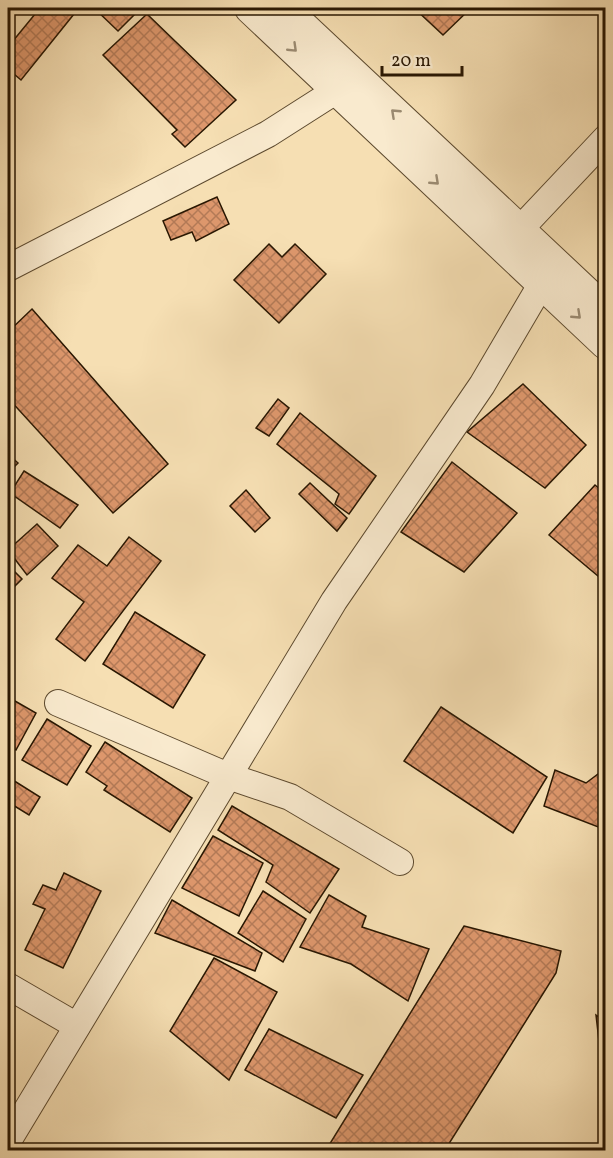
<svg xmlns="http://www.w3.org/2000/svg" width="613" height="1158" viewBox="0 0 613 1158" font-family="Vollkorn,serif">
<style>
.building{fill:url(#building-cross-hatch);stroke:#291702;stroke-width:1.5}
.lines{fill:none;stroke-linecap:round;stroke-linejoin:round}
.minor-casing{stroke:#5c492e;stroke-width:28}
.tertiary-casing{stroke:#5c492e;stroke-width:34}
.minor{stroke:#f9eace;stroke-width:26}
.tertiary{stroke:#f9eace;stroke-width:32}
.oneway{stroke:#9b8b72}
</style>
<defs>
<pattern id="building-cross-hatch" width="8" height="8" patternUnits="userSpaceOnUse" patternTransform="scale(1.5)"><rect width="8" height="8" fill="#dd976c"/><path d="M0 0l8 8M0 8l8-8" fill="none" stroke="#b37a57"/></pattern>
</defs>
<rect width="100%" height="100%" fill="#f6dfb3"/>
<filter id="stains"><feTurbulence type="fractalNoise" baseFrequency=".00333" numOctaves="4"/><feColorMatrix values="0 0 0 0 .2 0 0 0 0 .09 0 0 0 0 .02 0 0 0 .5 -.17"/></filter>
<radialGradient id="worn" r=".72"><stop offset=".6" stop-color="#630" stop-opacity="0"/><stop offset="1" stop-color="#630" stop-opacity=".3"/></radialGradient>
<!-- building -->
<g class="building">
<path d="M40,8H67L74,14L21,80L8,69V47Z"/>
<path d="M94,8H128L135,14L118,31Z"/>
<path d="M414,8H471L443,35Z"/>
<path d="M147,14L236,100L185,147L172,134L177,130L103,55Z"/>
<path d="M217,197L229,224L196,241L192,232L171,240L163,221Z"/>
<path d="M269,244L282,257L295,244L326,274L279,323L234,280Z"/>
<path d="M32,309L168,464L113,513L8,398V332Z"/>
<path d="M523,384L586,445L545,488L467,432Z"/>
<path d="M278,399L289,408L269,436L256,428Z"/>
<path d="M300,413L376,476L349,514L335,504L339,494L277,444Z"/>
<path d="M8,454L18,463L8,473Z"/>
<path d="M452,462L517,513L464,572L401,532Z"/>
<path d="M24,471L78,505L60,528L10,493Z"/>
<path d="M310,483L347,518L337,531L299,494Z"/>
<path d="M595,485L606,494V568L598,576L549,535Z"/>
<path d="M246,490L270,518L255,532L230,506Z"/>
<path d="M37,524L58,546L27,575L8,550Z"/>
<path d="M129,537L161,561L85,661L56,639L84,602L52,578L78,545L107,566Z"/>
<path d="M8,565L22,579L8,593Z"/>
<path d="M135,612L205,655L173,708L103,664Z"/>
<path d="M8,697L36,713L16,750L8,745Z"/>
<path d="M441,707L547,777L513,833L404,761Z"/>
<path d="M47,719L91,746L67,785L22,760Z"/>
<path d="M105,742L192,798L170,832L104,790L107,786L86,772Z"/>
<path d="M606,768V830L544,806L555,770L586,783Z"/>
<path d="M8,777L40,797L29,815L8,802Z"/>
<path d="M232,806L339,869L310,913L266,882L273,865L218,830Z"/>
<path d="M213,836L263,863L239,916L182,888Z"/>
<path d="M64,873L101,891L63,968L25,950L45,909L33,904L43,885L56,890Z"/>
<path d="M263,891L306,919L283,962L238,933Z"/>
<path d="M329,895L366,916L362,927L429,949L408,1001L351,964L300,947Z"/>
<path d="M172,900L262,953L255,971L155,933Z"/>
<path d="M464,926L561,951L556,973L445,1150H326Z"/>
<path d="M214,958L277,992L229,1080L170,1031Z"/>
<path d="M596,1015L606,1022V1074L603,1076Z"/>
<path d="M269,1029L363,1075L336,1118L245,1070Z"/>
</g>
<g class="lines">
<defs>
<g id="minor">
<path d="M507,243L606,138"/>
<path d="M8,268L268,134L337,90L350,77"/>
<path d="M58,703L228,776L290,797L400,862"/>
<path d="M8,986L77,1026"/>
<path d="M8,1141L334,601L482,385L542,283L553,270"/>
</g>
<g id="tertiary">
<path d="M251,8L606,343"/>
<path d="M282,8L606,312"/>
</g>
</defs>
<!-- minor casing -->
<use href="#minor" class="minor-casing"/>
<!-- tertiary casing -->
<use href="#tertiary" class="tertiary-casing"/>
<!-- minor -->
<use href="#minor" class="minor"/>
<!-- tertiary -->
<use href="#tertiary" class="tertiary"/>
</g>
<!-- one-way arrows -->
<defs><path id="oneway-chevron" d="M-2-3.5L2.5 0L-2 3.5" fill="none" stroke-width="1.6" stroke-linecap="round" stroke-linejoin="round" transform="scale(1.5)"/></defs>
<g class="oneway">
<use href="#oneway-chevron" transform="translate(293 48) rotate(44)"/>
<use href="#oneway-chevron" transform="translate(395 113) rotate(-137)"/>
<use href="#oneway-chevron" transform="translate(435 181) rotate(43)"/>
<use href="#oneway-chevron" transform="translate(577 315) rotate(43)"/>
</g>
<!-- margin -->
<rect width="613" height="1158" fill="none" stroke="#f6dfb3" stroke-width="30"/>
<rect x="9" y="9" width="595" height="1140" fill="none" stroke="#291702" stroke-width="3"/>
<rect x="15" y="15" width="583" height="1128" fill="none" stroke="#291702" stroke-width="1.5"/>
<!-- scale -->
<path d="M382 66v9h80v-9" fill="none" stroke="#291702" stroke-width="3"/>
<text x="391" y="66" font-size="18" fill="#291702" stroke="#f9eace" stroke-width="4.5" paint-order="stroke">20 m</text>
<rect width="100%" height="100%" filter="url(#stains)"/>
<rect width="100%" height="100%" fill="url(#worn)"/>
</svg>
